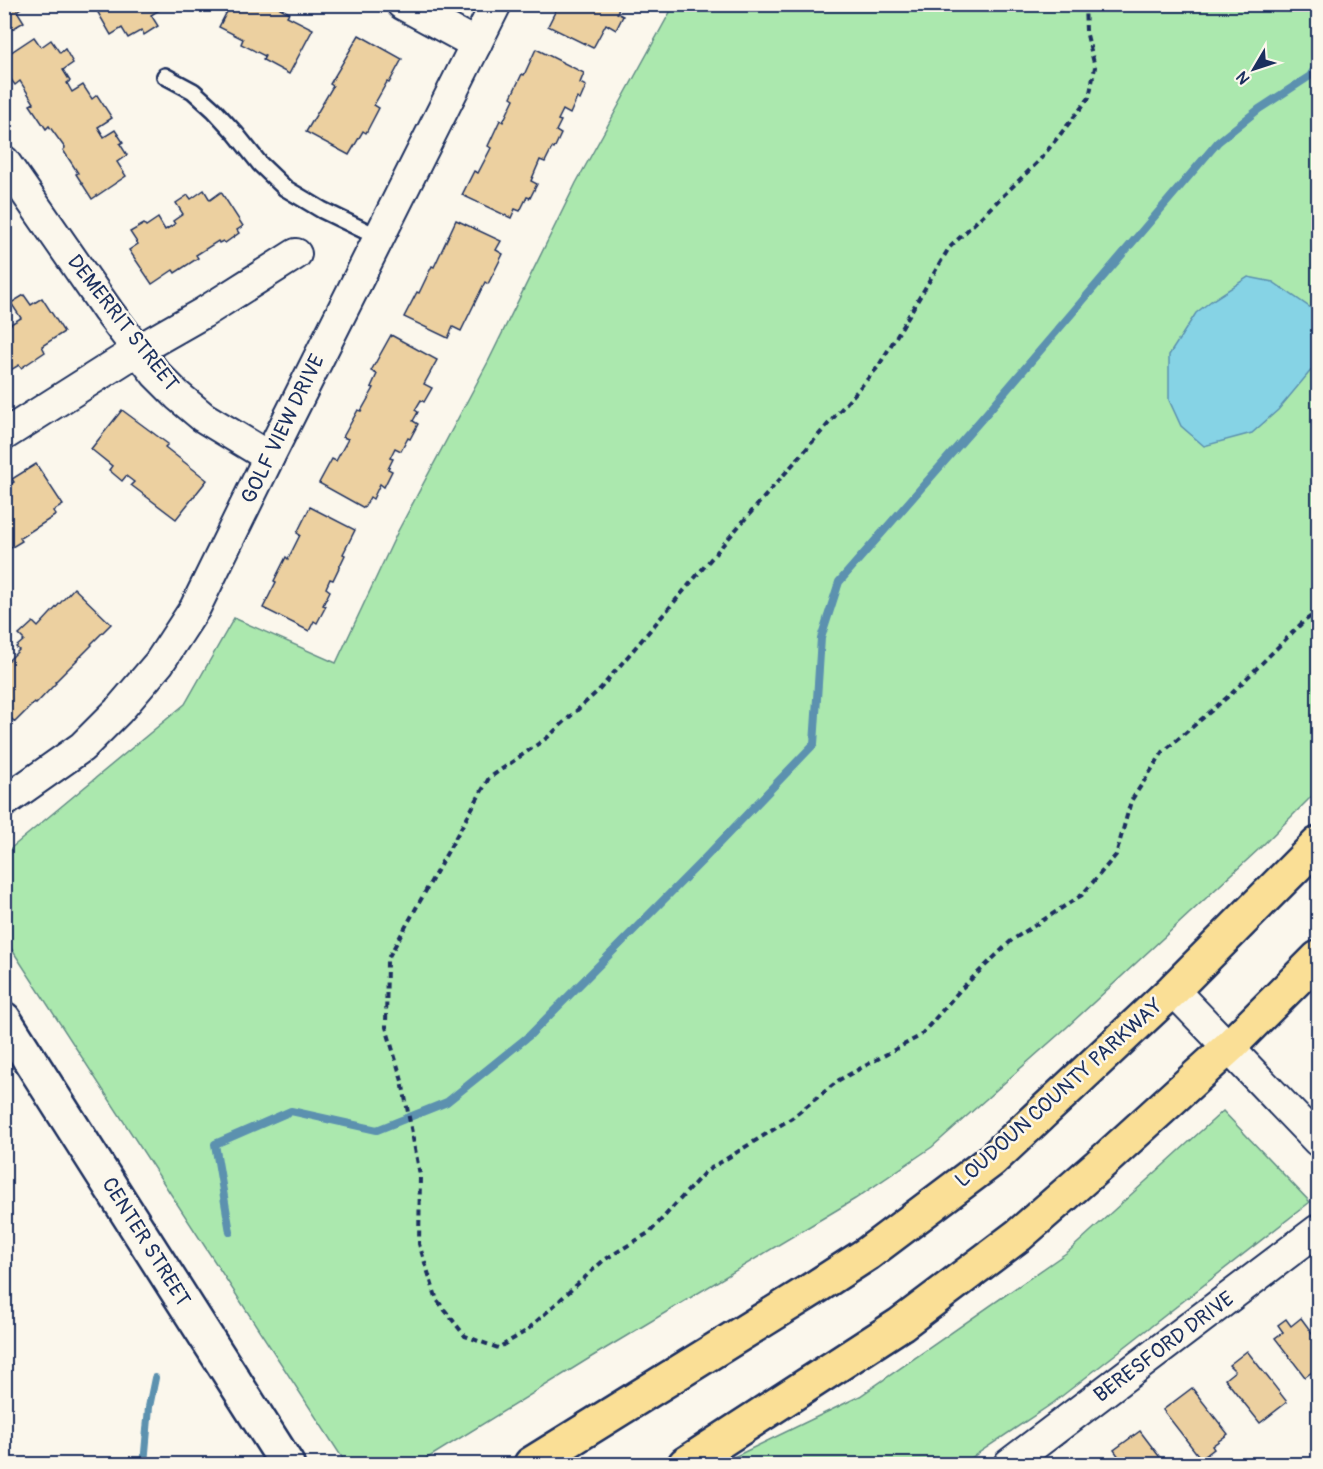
<svg xmlns="http://www.w3.org/2000/svg" width="1323" height="1469" viewBox="0 0 1323 1469" font-family="Pangolin,sans-serif">
<style>
.green{fill:#abe8ae;stroke:#638c86;stroke-width:1.5}
.water{fill:#86d3e5;stroke:#5b91af;stroke-width:1.5}
.lines{fill:none;stroke-linecap:round;stroke-linejoin:round}
.stream{stroke:#5b91af;stroke-width:8}
.building{fill:#ecd0a0;stroke:#1b2f5e;stroke-width:1.5}
.lane-casing{stroke:#1b2f5e;stroke-width:20}
.street-casing{stroke:#1b2f5e;stroke-width:34}
.secondary-casing{stroke:#1b2f5e;stroke-width:38}
.primary-casing{stroke:#1b2f5e;stroke-width:38}
.path{stroke:#1b2f5e;stroke-width:4;stroke-dasharray:6 4.5;stroke-linecap:butt}
.lane{stroke:#fbf7ec;stroke-width:15}
.street{stroke:#fbf7ec;stroke-width:30}
.secondary{stroke:#fbf7ec;stroke-width:33}
.primary{stroke:#fadf96;stroke-width:33}
.labels{text-anchor:middle;dominant-baseline:central;stroke-width:5;stroke-linejoin:round;paint-order:stroke}
.street-label{font-size:21px;fill:#1b2f5e;stroke:#fbf7ec}
</style>
<rect width="100%" height="100%" fill="#fbf7ec"/>
<filter id="ink" filterUnits="userSpaceOnUse"><feTurbulence type="fractalNoise" baseFrequency=".0167" numOctaves="2"/><feDisplacementMap in="SourceGraphic" scale="12" xChannelSelector="R" yChannelSelector="G"/><feConvolveMatrix kernelMatrix="1 2 1 2 8 2 1 2 1" color-interpolation-filters="sRGB"/></filter>
<g filter="url(#ink)">
<!-- green -->
<g class="green">
<path d="M674,5H1318V790L1259,849L1066,1028L932,1147L855,1199L593,1356L418,1464H357L343,1459L5,939V853L185,704L234,618L336,663L398,531L488,362L576,183Z"/>
<path d="M1223,1111L1310,1202L1053,1403L962,1464H722L732,1458L860,1396L1069,1251Z"/>
</g>
<!-- water -->
<path class="water" d="M1248,277L1273,282L1318,313V362L1278,410L1252,433L1204,446L1181,426L1169,400V355L1196,313L1211,301Z"/>
<g class="lines">
<!-- stream -->
<g class="stream">
<path d="M230,1232L215,1144L291,1111L377,1130L447,1102L530,1035L702,861L814,744L821,638L839,582L986,414L1218,142L1259,109L1310,76L1318,64"/>
<path d="M144,1464L149,1407L155,1378"/>
</g>
</g>
<!-- building -->
<g class="building">
<path d="M4,4H26L17,11L24,22L4,34Z"/>
<path d="M93,4H161L159,6L161,9L151,15L158,26L144,35L142,30L128,38L122,28L111,35Z"/>
<path d="M231,4H273L289,13L287,16L313,29L289,74L263,60L265,56L241,44L243,39L219,27Z"/>
<path d="M559,4H621L617,13L623,16L616,30L606,24L593,48L548,26Z"/>
<path d="M359,35L402,59L389,83L387,82L374,105L379,108L366,133L363,131L349,155L306,132L333,86L330,84Z"/>
<path d="M34,37L41,47L51,40L60,53L65,49L73,63L63,70L70,81L67,83L72,92L83,85L92,99L97,95L112,118L98,127L104,137L115,130L123,142L120,144L127,155L117,162L126,176L92,199L76,174L78,173L63,150L65,148L49,126L46,129L30,105L34,103L20,81L15,85L4,70V57Z"/>
<path d="M536,49L584,73L580,83L586,86L580,100L577,98L570,114L563,110L558,120L561,121L556,131L561,134L554,149L552,148L545,162L540,160L531,181L537,184L530,198L527,197L520,211L515,209L511,218L462,195L474,171L478,173L491,148L488,146L500,120L503,122L514,99L511,97L522,74L524,75Z"/>
<path d="M204,190L210,200L221,192L243,226L237,230L239,233L225,243L223,241L219,243L218,241L196,255L198,258L175,273L173,270L152,284L129,250L138,244L130,232L144,224L146,226L158,218L165,230L175,224L173,221L183,214L176,203L188,195L191,199Z"/>
<path d="M456,220L501,241L496,250L503,254L488,284L485,282L461,331L453,327L448,338L404,317L417,292L419,293L432,266L434,267Z"/>
<path d="M24,295L31,305L42,298L64,332L42,346L45,352L21,368L19,365L4,374V328L21,318L11,303Z"/>
<path d="M391,335L437,360L424,384L432,388L424,402L421,400L415,410L418,412L413,421L418,424L410,439L408,438L401,451L395,448L390,458L393,459L388,469L392,471L384,487L380,484L373,499L370,497L364,508L319,483L332,459L336,461L348,439L343,437L358,410L361,411L374,388L371,387L377,374L371,371Z"/>
<path d="M122,410L168,444L165,447L207,480L176,519L131,485L134,482L126,476L122,481L109,470L112,466L91,449Z"/>
<path d="M36,464L63,505L53,511L56,515L20,538L22,541L4,552V488L14,482L12,479Z"/>
<path d="M310,507L355,530L343,554L345,555L333,580L330,579L326,588L330,591L323,605L326,606L317,623L314,621L309,631L263,608L276,582L274,581L286,557L288,559L300,535L297,533Z"/>
<path d="M74,588L111,624L91,644L92,645L55,682L56,683L36,704L34,703L15,722L4,712V665L19,650L16,647L24,640L19,635L33,622L38,627Z"/>
<path d="M1301,1318L1318,1341V1370V1368L1305,1377L1275,1338L1283,1332L1278,1325L1286,1319L1291,1326Z"/>
<path d="M1247,1351L1287,1402L1260,1423L1225,1379L1235,1371L1229,1365Z"/>
<path d="M1192,1388L1228,1434L1212,1446L1214,1449L1201,1459L1163,1410Z"/>
<path d="M1140,1431L1165,1464H1124L1114,1450Z"/>
</g>
<g class="lines">
<defs>
<path id="lane" d="M165,76L193,91L214,110L236,134L260,164L285,188L322,210L378,237"/>
<g id="street">
<path d="M402,4L476,44"/>
<path d="M4,161L108,311L156,374L178,396L203,417L269,457"/>
<path d="M4,435L138,350L203,313L296,254"/>
<path d="M4,802L82,747L118,711L159,663L195,608L269,457L496,4"/>
<path d="M1173,990L1318,1141"/>
<path d="M1009,1464L1318,1230"/>
</g>
<path id="secondary" d="M4,1019L287,1464"/>
<g id="primary">
<path d="M531,1464L813,1289L867,1254L992,1160L1173,990L1318,844"/>
<path d="M685,1464L901,1324L1019,1235L1107,1158L1229,1047L1318,958"/>
</g>
</defs>
<!-- lane casing -->
<use href="#lane" class="lane-casing"/>
<!-- street casing -->
<use href="#street" class="street-casing"/>
<!-- secondary casing -->
<use href="#secondary" class="secondary-casing"/>
<!-- primary casing -->
<use href="#primary" class="primary-casing"/>
<!-- path -->
<path class="path" d="M1085,4L1086,31L1095,67L1089,98L1039,161L949,248L878,367L739,526L600,689L548,737L489,778L387,960L386,1027L402,1081L420,1175L419,1244L437,1300L465,1336L498,1348L526,1331L604,1260L650,1232L705,1172L792,1118L839,1080L920,1036L961,989L1012,940L1082,895L1116,855L1131,801L1163,752L1231,694L1302,623L1318,611"/>
<!-- lane -->
<use href="#lane" class="lane"/>
<!-- street -->
<use href="#street" class="street"/>
<!-- secondary -->
<use href="#secondary" class="secondary"/>
<!-- primary -->
<use href="#primary" class="primary"/>
</g>
</g>
<g class="labels">
<!-- street labels -->
<g class="street-label">
<text transform="translate(123 323) rotate(52)">DEMERRIT STREET</text>
<text transform="translate(283 429) rotate(-64)">GOLF VIEW DRIVE</text>
<text transform="translate(1059 1093) rotate(-42)">LOUDOUN COUNTY PARKWAY</text>
<text transform="translate(146 1242) rotate(58)">CENTER STREET</text>
<text transform="translate(1164 1347) rotate(-37)">BERESFORD DRIVE</text>
</g>
</g>
<!-- margin -->
<rect width="1323" height="1469" fill="none" stroke="#fbf7ec" stroke-width="24"/>
<rect x="12" y="12" width="1299" height="1445" fill="none" stroke="#1b2f5e" stroke-width="2" filter="url(#ink)"/>
<!-- north arrow -->
<g transform="translate(1254 69) rotate(231)" stroke="#fbf7ec" stroke-width="4.5" paint-order="stroke">
<path d="M0-4.5L10 22L0 15L-10 22Z" fill="#1b2f5e"/>
<text y="-9" font-size="16" font-weight="bold" text-anchor="middle" fill="#1b2f5e">N</text>
</g>
</svg>
